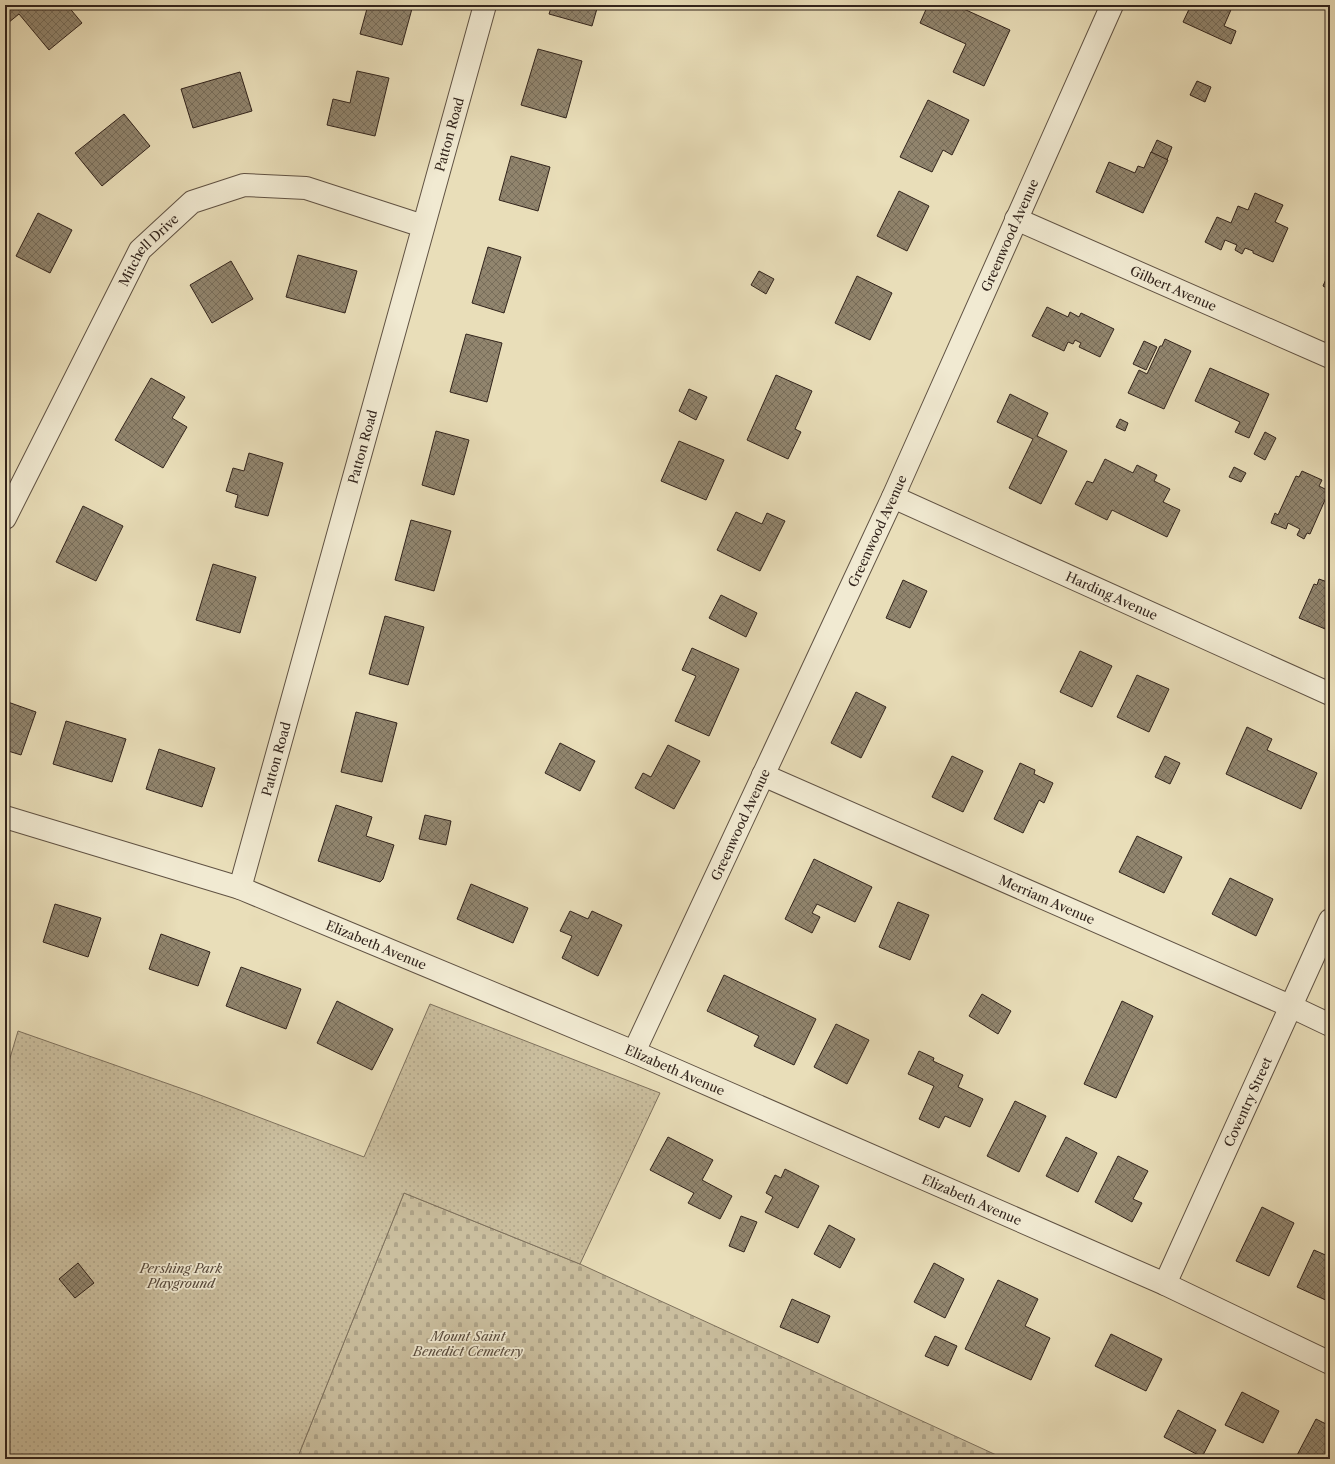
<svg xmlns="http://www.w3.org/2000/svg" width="1335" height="1464" viewBox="0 0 1335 1464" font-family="'Libre Caslon Text',serif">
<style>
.cemetery{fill:url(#cemetery-stones);stroke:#7e715d}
.park{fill:url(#park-dots);stroke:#7e715d}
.building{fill:url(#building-cross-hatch);stroke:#32241c}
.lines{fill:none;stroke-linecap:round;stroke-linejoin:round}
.minor-casing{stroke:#605243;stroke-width:24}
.minor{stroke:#f1ead2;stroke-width:22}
.labels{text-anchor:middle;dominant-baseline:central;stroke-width:3.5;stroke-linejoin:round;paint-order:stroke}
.street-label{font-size:13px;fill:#32241c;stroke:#f1ead2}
.park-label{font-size:13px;font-style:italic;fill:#584a3c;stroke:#f1ead2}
</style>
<defs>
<pattern id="cemetery-stones" width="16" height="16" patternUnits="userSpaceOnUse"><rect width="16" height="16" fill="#cabe9e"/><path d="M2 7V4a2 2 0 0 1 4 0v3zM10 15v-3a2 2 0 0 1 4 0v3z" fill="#aea388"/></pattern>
<pattern id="park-dots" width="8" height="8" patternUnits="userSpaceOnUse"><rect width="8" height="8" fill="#cabe9e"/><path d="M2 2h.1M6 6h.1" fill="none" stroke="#aea388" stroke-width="1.8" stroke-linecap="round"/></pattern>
<pattern id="building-cross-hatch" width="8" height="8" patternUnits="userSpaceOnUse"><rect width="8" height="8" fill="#91856e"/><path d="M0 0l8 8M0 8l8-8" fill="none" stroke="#776d5a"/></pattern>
</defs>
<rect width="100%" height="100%" fill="#e9deb9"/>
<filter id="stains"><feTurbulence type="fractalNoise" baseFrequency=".005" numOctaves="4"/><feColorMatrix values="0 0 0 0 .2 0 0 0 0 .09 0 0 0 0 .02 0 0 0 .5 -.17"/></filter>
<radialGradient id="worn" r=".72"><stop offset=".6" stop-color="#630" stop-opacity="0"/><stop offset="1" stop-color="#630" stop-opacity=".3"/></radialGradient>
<!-- cemetery -->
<path class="cemetery" d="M404,1193L580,1264L1005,1459H297Z"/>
<!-- park -->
<path class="park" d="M430,1004L660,1093L580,1264L404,1193L297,1459H5V1075L18,1031L200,1095L364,1157Z"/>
<!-- building -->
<g class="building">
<path d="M5,5H67L82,23L49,50L19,14L8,23L5,20Z"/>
<path d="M368,5H413L402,45L360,34Z"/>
<path d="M552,5H598L592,26L549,14Z"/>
<path d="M928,5H955L1010,30L984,86L953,72L966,44L920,23Z"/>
<path d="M1191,5H1233L1224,26L1236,31L1231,44L1183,22Z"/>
<path d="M538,49L582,61L566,118L521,105Z"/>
<path d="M357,71L389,78L375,136L327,125L333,99L350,103Z"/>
<path d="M240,72L252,111L193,128L181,89Z"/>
<path d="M1197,81L1211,87L1205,102L1190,95Z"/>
<path d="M928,100L969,120L952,155L943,150L932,172L900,157Z"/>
<path d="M124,114L150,146L102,186L75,153Z"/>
<path d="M1157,140L1172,147L1167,160L1151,153Z"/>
<path d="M1151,152L1168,160L1143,213L1096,192L1109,162L1135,173L1138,166L1144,168Z"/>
<path d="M511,156L550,167L538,211L499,200Z"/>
<path d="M899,191L929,206L907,251L877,236Z"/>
<path d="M1255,193L1283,205L1275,222L1288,228L1273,262L1253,253V251L1245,248L1242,254L1235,250L1237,245L1225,240L1221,250L1205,242L1217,217L1231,223L1238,206L1248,210Z"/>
<path d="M38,213L72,230L50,273L16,256Z"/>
<path d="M488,247L521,257L504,313L472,303Z"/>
<path d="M298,255L357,271L345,313L286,297Z"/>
<path d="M231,261L253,299L212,323L190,285Z"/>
<path d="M1330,270V290L1323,286Z"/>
<path d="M759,271L774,279L766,294L751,285Z"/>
<path d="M857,276L892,293L870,340L835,323Z"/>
<path d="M1047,307L1068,317L1070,312L1079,317L1081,313L1114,329L1100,357L1079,347L1081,343L1075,340L1073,344L1068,342L1064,351L1032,336Z"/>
<path d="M466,334L502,343L487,402L450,392Z"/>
<path d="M1165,339L1191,351L1164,409L1128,393L1139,370L1147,374L1160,346H1162Z"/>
<path d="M1144,341L1157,347L1146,370L1133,364Z"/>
<path d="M1210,368L1269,394L1249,438L1235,432L1240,422L1195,401Z"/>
<path d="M776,375L812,391L795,429L801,432L788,459L747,440Z"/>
<path d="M151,378L185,397L172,418L187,427L163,468L115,440Z"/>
<path d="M689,389L707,397L696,420L679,411Z"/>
<path d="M1010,394L1048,413L1037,436L1067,451L1041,504L1009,488L1033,439L997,422Z"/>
<path d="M1120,419L1128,423L1125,431L1116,427Z"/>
<path d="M436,431L469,440L454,495L422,485Z"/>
<path d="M1265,432L1276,438L1265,460L1254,454Z"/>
<path d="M679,441L724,460L706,500L661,481Z"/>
<path d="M249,453L283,463L268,516L235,507L238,495L226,491L233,468L244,471Z"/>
<path d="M1105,459L1133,473L1137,465L1157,475L1154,481L1170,489L1163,502L1180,510L1167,537L1112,510L1107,520L1075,504L1087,481L1093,483Z"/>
<path d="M1234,467L1246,473L1241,482L1229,477Z"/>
<path d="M1302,471L1322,480L1319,486L1329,491L1310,534L1307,533L1304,539L1297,535L1300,529L1288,523L1286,529L1271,523L1275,513L1278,515L1296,476L1299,477Z"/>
<path d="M83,506L123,526L96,581L56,562Z"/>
<path d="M736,512L762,524L767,513L785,521L760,571L717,550Z"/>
<path d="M411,520L451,531L434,591L395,580Z"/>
<path d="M213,564L256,577L240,633L196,620Z"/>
<path d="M1319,579L1330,583V631L1299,618L1314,584L1317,585Z"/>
<path d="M903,580L927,591L910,628L886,618Z"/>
<path d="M721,595L757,613L746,637L709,618Z"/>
<path d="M385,616L424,627L408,685L369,674Z"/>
<path d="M692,648L739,669L709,736L675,721L696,676L682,670Z"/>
<path d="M1080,651L1112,666L1092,707L1060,692Z"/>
<path d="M1137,675L1169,689L1149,732L1117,717Z"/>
<path d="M856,692L886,707L861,758L831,743Z"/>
<path d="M5,701L36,712L21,755L5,750Z"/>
<path d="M356,712L397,723L382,782L341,772Z"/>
<path d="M66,721L126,739L112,782L53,764Z"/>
<path d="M1247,727L1272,739L1267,750L1317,773L1301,809L1226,774Z"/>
<path d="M560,743L595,761L580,791L545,773Z"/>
<path d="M668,745L700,761L674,809L635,788L643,773L651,777Z"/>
<path d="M159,749L215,768L202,807L146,789Z"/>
<path d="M952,756L983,771L963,812L932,797Z"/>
<path d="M1165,756L1180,763L1170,784L1155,777Z"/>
<path d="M1020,763L1035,770L1034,774L1053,783L1044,803L1039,800L1023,833L994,819Z"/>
<path d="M336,805L372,817L366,836L394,845L383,879L380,882L318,861Z"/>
<path d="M425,815L451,821L446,845L419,839Z"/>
<path d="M1137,836L1182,857L1164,893L1119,872Z"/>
<path d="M814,859L872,887L855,922L817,904L812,913L820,917L812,933L785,919Z"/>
<path d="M1230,878L1273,899L1256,936L1212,914Z"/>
<path d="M471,884L528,908L513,943L457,919Z"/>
<path d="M898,902L929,915L910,960L879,947Z"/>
<path d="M55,904L101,918L88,957L43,942Z"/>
<path d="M570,911L588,919L592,911L622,925L598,976L562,958L572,936L560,931Z"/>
<path d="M161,934L210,952L198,986L149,969Z"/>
<path d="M241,967L301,989L286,1029L226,1006Z"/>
<path d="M724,975L816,1019L794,1065L754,1046L759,1036L707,1011Z"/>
<path d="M982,994L1011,1011L998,1034L969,1016Z"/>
<path d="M337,1001L393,1029L372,1070L317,1043Z"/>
<path d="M1122,1001L1153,1016L1116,1098L1084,1084Z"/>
<path d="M836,1024L869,1040L847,1084L814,1067Z"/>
<path d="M919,1051L934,1058L933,1061L963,1075L958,1087L983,1099L970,1127L945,1116L939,1128L919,1119L934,1086L908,1074Z"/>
<path d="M1015,1101L1046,1116L1019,1172L987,1156Z"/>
<path d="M668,1137L713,1160L702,1180L732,1196L720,1219L688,1203L694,1193L650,1170Z"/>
<path d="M1066,1137L1097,1153L1078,1192L1046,1176Z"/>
<path d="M1118,1156L1148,1171L1133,1199L1142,1203L1132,1222L1095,1202Z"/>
<path d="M785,1169L819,1186L798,1228L765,1212L773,1197L766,1193L775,1175L781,1178Z"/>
<path d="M1262,1207L1294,1223L1269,1276L1236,1261Z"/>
<path d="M741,1216L757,1222L744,1252L729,1246Z"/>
<path d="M829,1225L855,1239L840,1268L814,1254Z"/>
<path d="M1314,1250L1330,1257V1302L1297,1287Z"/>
<path d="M78,1263L94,1283L75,1298L59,1279Z"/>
<path d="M934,1263L964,1279L945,1318L914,1302Z"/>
<path d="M998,1280L1038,1299L1025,1326L1050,1338L1031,1380L965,1349Z"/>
<path d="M792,1299L830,1316L818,1343L780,1327Z"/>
<path d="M1111,1334L1162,1359L1146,1391L1095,1366Z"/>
<path d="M935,1336L957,1346L948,1366L925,1356Z"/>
<path d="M1242,1392L1279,1411L1263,1443L1225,1425Z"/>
<path d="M1178,1410L1216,1430L1202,1457L1164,1437Z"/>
<path d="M1316,1419L1330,1426V1459H1295Z"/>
</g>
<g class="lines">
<defs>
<g id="minor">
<path id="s1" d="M1016,219L1330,357"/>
<path id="s2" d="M893,497L1330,694"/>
<path id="s3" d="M5,518L140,250L192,202L244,185L306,188L423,226"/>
<path id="s4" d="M763,775L1290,1006L1330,1025"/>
<path id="s5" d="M5,817L240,888L634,1052L1165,1284L1330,1363"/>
<path id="s6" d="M240,888L485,5"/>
<path id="s7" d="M634,1052L893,497L1112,5"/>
<path id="s8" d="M1165,1284L1330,920"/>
</g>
</defs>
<!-- minor casing -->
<use href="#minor" class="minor-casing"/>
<!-- minor -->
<use href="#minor" class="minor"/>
</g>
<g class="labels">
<!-- street labels -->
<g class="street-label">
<text stroke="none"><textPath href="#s6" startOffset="782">Patton Road</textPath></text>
<text stroke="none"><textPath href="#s7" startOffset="899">Greenwood Avenue</textPath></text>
<text stroke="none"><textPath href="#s3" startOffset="305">Mitchell Drive</textPath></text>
<text stroke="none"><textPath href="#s1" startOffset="172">Gilbert Avenue</textPath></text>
<text stroke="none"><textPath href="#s6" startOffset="458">Patton Road</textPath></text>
<text stroke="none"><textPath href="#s7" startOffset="575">Greenwood Avenue</textPath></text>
<text stroke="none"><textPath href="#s2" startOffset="240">Harding Avenue</textPath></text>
<text stroke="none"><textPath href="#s6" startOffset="134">Patton Road</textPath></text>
<text stroke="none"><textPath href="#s7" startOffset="251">Greenwood Avenue</textPath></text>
<text stroke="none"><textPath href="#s4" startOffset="310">Merriam Avenue</textPath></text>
<text stroke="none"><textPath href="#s5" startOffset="393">Elizabeth Avenue</textPath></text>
<text stroke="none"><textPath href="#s5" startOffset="717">Elizabeth Avenue</textPath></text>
<text stroke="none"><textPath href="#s8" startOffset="200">Coventry Street</textPath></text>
<text stroke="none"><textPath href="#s5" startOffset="1041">Elizabeth Avenue</textPath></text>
</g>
<!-- park labels -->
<g class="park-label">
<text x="181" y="1268">Pershing Park<tspan x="181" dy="15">Playground</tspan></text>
<text x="468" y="1336">Mount Saint<tspan x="468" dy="15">Benedict Cemetery</tspan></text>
</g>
</g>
<!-- margin -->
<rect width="1335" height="1464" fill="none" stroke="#e9deb9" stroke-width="20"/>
<rect x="6" y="6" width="1323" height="1452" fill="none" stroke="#32241c" stroke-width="2"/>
<rect x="10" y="10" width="1315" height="1444" fill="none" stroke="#32241c"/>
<rect width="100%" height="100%" filter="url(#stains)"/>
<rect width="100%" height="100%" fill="url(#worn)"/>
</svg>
